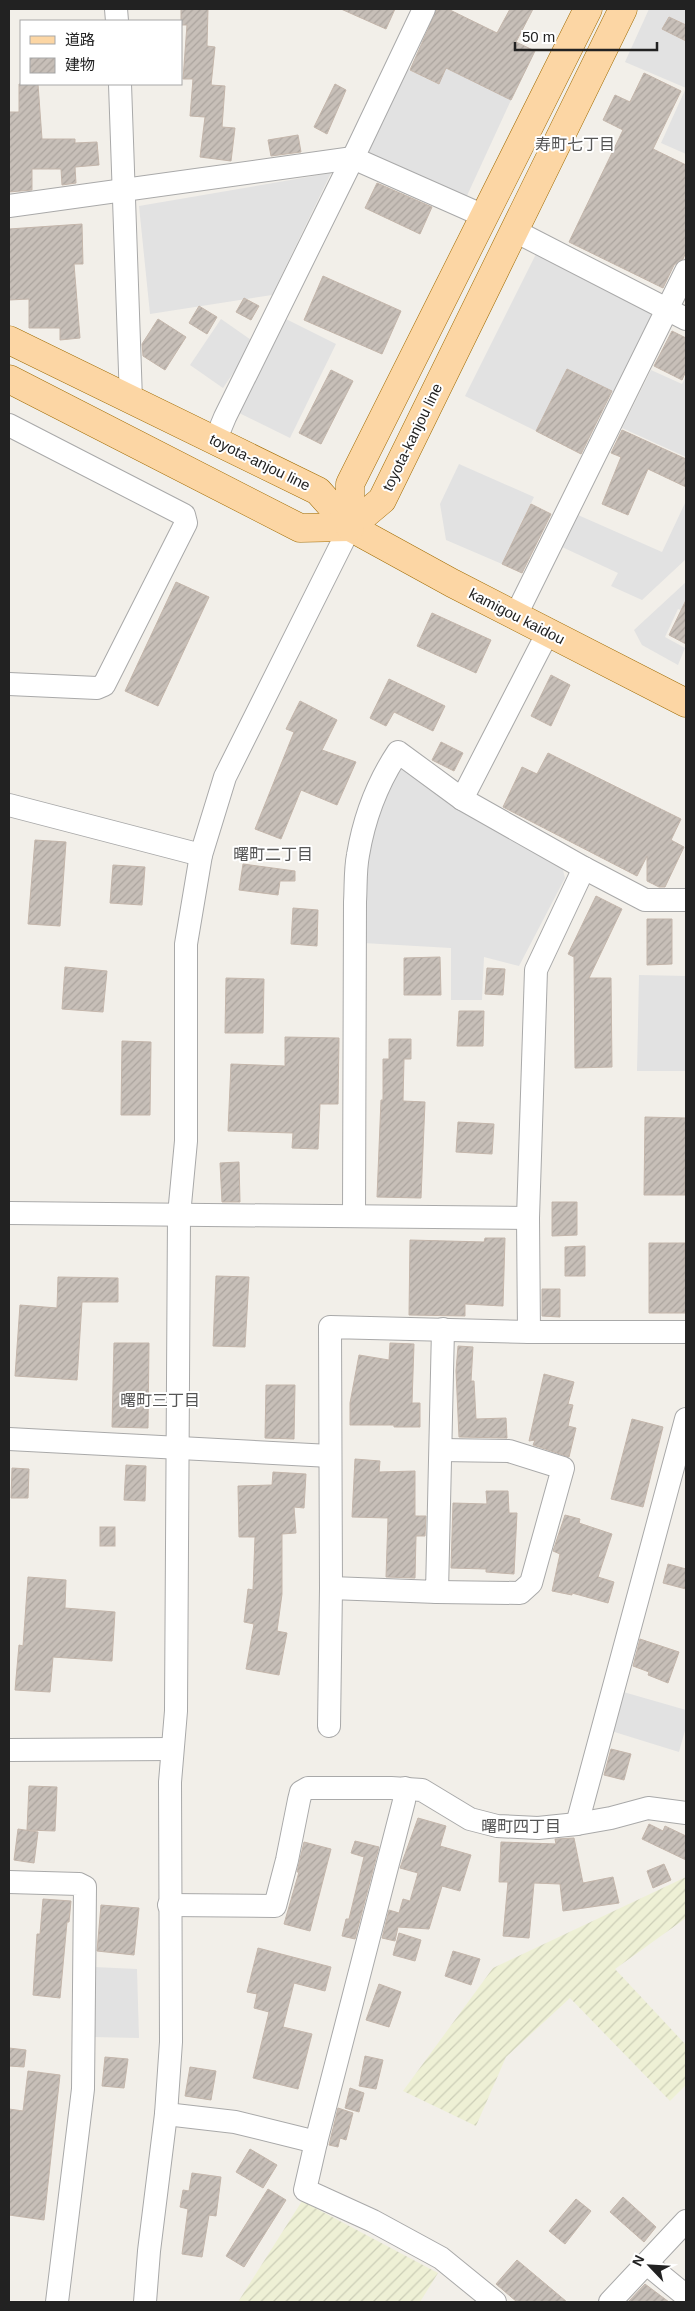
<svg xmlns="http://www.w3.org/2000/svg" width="695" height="2311" viewBox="0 0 695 2311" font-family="Helvetica,'Noto Sans JP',sans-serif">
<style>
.farmland{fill:url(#farmland-furrows)}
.parking{fill:#e2e2e2}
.building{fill:url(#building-hatch);stroke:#c4b6ab}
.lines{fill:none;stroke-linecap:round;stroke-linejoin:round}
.minor-casing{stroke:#a9a9a9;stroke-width:24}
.major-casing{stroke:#a06b00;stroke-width:29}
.minor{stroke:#fff;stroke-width:22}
.major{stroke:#fcd6a4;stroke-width:28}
.labels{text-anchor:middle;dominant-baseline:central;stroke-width:4;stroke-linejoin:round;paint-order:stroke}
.street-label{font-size:15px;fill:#222;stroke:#fff}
.neighbourhood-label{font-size:16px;fill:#555;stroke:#fff}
</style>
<defs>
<pattern id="farmland-furrows" width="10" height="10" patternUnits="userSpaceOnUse" patternTransform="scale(1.25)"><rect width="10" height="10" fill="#eef0d5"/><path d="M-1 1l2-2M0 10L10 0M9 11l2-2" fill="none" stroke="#ccceb7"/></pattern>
<pattern id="building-hatch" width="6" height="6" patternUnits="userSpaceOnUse" patternTransform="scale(1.25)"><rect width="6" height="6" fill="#c7bfb8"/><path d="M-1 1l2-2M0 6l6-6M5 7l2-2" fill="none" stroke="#aba49e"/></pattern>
</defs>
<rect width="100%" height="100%" fill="#f2efe9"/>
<!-- farmland -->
<g class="farmland">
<path d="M686,1877V1918L615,1969L686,2045V2085L670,2101L570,1998L506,2057L476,2126L403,2091L493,1968Z"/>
<path d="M302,2201L438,2273L420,2302H238Z"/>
</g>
<!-- parking -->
<g class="parking">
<path d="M649,9H686V154L661,143L686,88L625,62Z"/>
<path d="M446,68L511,100L465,200L367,152L407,69L438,84Z"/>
<path d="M331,173L272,295L150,314L139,206Z"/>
<path d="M538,250L658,310L617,394L567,369L536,431L465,396Z"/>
<path d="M282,317L336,344L290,438L235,411Z"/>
<path d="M221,319L254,342L223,388L190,365Z"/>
<path d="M651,370L682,384L686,376V457L622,428Z"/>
<path d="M459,464L534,497L502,564L446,540L440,504Z"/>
<path d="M686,501V559L642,600L611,586L618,573L562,547L578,515L662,552Z"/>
<path d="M686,582V612L678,609L665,637L685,648L678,665L642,645L634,630Z"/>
<path d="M400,767L562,866L565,878L519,966L484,957L482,1000H451V948L363,943L366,857L392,775Z"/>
<path d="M639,975L686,976V1071H637Z"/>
<path d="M620,1691L686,1710V1727L679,1752L608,1730Z"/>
<path d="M94,1967L137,1969L139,2038L92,2037Z"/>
</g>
<!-- building -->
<g class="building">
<path d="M181,9H208L207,46L215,47L211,85L225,86L222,127L235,128L231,161L200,157L205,117L190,116L193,79H183L187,25H181Z"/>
<path d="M341,9H395L386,29Z"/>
<path d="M437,9H448L497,33L510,9H533L516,42L535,51L511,100L446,68L439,84L410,70Z"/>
<path d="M669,17L686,25V41L662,29Z"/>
<path d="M644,73L681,91L653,149L686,165V252L683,259L674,265L663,288L569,242L623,130L603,120L615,95L630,102Z"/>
<path d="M19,84H38L42,139H75V143L97,142L99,165L75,167L76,183L62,185L61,169H32V190L9,192V112H19Z"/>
<path d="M335,84L346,90L327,134L314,127Z"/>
<path d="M298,135L301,152L271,156L268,140Z"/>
<path d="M377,183L432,207L420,234L365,208Z"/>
<path d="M82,224L83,264H74L80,338L60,340V328H29V299L9,300V229Z"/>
<path d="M323,276L401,311L382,354L304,320Z"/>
<path d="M244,298L259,306L251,320L236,312Z"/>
<path d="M199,306L217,317L207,334L189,323Z"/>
<path d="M158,319L186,337L165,370L143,356L142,344Z"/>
<path d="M672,331L686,338V371L682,380L654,366Z"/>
<path d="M567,369L612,391L581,454L536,431Z"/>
<path d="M331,370L353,381L321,444L299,433Z"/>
<path d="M622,430L686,459V487L648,469L628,515L602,504L621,457L611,453Z"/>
<path d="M531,504L551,514L522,573L502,564Z"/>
<path d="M176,582L209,597L158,706L125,691Z"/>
<path d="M686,600V644L669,635Z"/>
<path d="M432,613L491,640L476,673L417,646Z"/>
<path d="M551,675L570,685L551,726L531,716Z"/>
<path d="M389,679L445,706L433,731L394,712L386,726L370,718Z"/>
<path d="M300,701L337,720L322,750L356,762L337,805L301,790L281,839L255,829L294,732L286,729Z"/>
<path d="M441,742L463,753L454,771L432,760Z"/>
<path d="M548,753L681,819L671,840L684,847L665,887H659L647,881V856L637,876L503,807L522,767L537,774Z"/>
<path d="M35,840L66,842L60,926L28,924Z"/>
<path d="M243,864L295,871V881H280L278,895L239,890Z"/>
<path d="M113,865L145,867L142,905L110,903Z"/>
<path d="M596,896L622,909L589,978H611L612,1067L575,1068L574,957L568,954Z"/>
<path d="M293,908L318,910L317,946L291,944Z"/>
<path d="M647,919H672V964L647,965Z"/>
<path d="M440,957L441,995H404V958Z"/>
<path d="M65,967L107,971L103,1012L62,1009Z"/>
<path d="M487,968L505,969L503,995L485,994Z"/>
<path d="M226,978L264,979L263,1033H225Z"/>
<path d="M459,1011H484L483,1046H457Z"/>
<path d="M285,1037L339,1038L338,1104H320L318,1149L292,1148L293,1133L228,1131L231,1064L285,1066Z"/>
<path d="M389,1039H411V1059H404L403,1101L425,1102L421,1198L377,1197L381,1100H383V1059H389Z"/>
<path d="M122,1041L151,1042L150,1115H121Z"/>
<path d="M645,1117L686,1118L685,1195H644Z"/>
<path d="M458,1122L494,1124L492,1154L456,1152Z"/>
<path d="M239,1162L240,1202H222L220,1163Z"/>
<path d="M552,1202H577V1235L552,1236Z"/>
<path d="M485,1238H505L503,1306L465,1304V1316L409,1315L410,1240L484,1242Z"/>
<path d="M649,1243H685L686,1313H649Z"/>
<path d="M585,1246V1276H565V1247Z"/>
<path d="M216,1276L249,1277L245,1347L213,1346Z"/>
<path d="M58,1277L118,1278V1302H82L77,1380L15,1376L20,1305L57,1308Z"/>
<path d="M542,1289H560V1317L542,1316Z"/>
<path d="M114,1343H149L148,1428L112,1427Z"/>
<path d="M390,1343L414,1344L412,1403H420V1427H394V1425H350V1403L359,1355L389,1360Z"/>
<path d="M458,1346L473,1347L471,1381H474L476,1419L506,1418L507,1438L459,1437L456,1371Z"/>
<path d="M544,1374L574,1382L568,1404L573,1405L568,1426L576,1428L569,1457L533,1445L535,1440L529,1441Z"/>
<path d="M266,1385H295L294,1439L265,1438Z"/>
<path d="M632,1419L663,1427L643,1507L611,1499Z"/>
<path d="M355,1459L380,1461L379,1472L415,1471V1516H426L425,1536H416L415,1578L386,1577L388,1518L352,1517Z"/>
<path d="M126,1465L146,1466L145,1501L124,1500Z"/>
<path d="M12,1468L29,1469L28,1498H11Z"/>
<path d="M273,1472L306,1474L304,1508L294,1507L296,1533L282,1534V1594L277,1631L287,1633L279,1675L246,1669L254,1624L244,1622L248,1589L253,1590L255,1537H239L238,1486L272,1485Z"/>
<path d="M486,1491H508L509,1513H517L514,1574L486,1572V1569L451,1568L453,1503L487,1504Z"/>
<path d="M565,1515L580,1519L579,1523L612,1534L598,1577L614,1582L608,1603L572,1593V1595L552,1591L560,1554L553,1551Z"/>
<rect x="100" y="1527" width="15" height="19"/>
<path d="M668,1564L686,1569V1589L663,1583Z"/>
<path d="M28,1577L66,1580L65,1608L115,1612L112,1661L53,1657L50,1692L15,1690L19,1645L23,1646Z"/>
<path d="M640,1639L679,1652L668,1683L648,1675L649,1672L633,1666Z"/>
<path d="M611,1749L631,1754L624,1780L604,1775Z"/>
<path d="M29,1786L57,1787L55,1831L27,1830Z"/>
<path d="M418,1818L446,1826L440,1846L471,1855L460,1891L442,1886L429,1929L398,1927L395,1941L382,1938L389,1910L399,1913L403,1899L410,1901L418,1873L400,1868Z"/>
<path d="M649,1824L663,1831L665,1826L686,1836V1860L642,1839Z"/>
<path d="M18,1829L38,1832L34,1863L14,1860Z"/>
<path d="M574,1838L583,1883L613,1877L619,1903L563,1911L560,1884L534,1883L529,1938L503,1936L508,1882H499L501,1842L556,1844L555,1839Z"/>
<path d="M355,1841L379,1847L355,1939L342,1936L346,1919H349L364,1857L351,1853Z"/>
<path d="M304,1842L331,1849L310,1931L284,1924L299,1872H297Z"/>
<path d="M664,1864L671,1880L653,1888L647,1871Z"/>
<path d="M43,1899L71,1901L69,1922H67L60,1998L33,1995L37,1934H40Z"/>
<path d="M101,1905L139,1908L134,1955L97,1951Z"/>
<path d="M399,1933L421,1940L415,1961L393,1955Z"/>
<path d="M258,1948L331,1967L325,1991L294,1983L283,2027L312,2034L298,2089L253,2078L269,2012L254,2008L257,1994L247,1992Z"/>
<path d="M453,1951L480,1959L471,1985L445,1976Z"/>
<path d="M379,1984L401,1992L389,2027L366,2020Z"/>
<path d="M9,2048L26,2050L24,2067L9,2066Z"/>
<path d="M365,2056L383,2060L376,2089L359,2086Z"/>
<path d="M105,2057L128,2059L124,2088L102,2086Z"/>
<path d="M190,2067L216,2071L211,2100L185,2096Z"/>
<path d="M28,2071L60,2075L44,2220L9,2215V2109L23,2111Z"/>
<path d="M350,2088L364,2093L359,2112L345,2108Z"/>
<path d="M338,2108L353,2113L346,2140L340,2138L338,2147L329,2145Z"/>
<path d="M250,2149L277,2165L263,2188L236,2172Z"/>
<path d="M192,2173L221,2177L216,2216L209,2215L202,2257L182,2254L188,2209L180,2207L183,2190L189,2191Z"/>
<path d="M268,2189L286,2200L244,2267L226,2256Z"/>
<path d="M623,2197L656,2227L644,2242L610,2212Z"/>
<path d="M576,2199L591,2211L565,2244L549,2231Z"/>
<path d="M517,2260L567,2302H517L496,2284Z"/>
<path d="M645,2284L669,2302H628Z"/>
</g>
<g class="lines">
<defs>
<g id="minor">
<path d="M116,9L117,21"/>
<path d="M120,84L131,400"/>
<path d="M9,206L353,158L484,216"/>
<path d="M513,230L686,319"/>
<path d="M9,425L184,515L186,523L104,685L97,688L9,684"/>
<path d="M215,441L225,417L353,158L424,9"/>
<path d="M516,615L686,271"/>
<path d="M462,799L548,632"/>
<path d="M9,805L201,855"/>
<path d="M9,1213L528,1218"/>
<path d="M354,1216L355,902C356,886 355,870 358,855C364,819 378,782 398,752L462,799L584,868L645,900H686"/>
<path d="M529,1332L528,1218L536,970L584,868"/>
<path d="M9,1439L330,1456"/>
<path d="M331,1588L437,1592L443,1329"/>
<path d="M437,1592L520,1593L531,1583L563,1468L509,1451L441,1450"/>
<path d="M329,1726L331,1588L330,1327L529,1332H686"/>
<path d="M9,1750L172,1749"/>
<path d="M577,1824L686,1419"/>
<path d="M9,1882L79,1884L85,1887L83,2089L57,2302"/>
<path d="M169,1905L275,1906L287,1860L299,1800L301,1792L308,1788H391L422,1790L470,1819L497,1826L538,1828L577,1824L611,1818L648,1808L686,1813"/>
<path d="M166,2114L235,2122L316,2142L404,1801L405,1788"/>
<path d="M316,2142L305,2190L373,2221L441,2258L495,2302"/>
<path d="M647,2264L686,2296"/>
<path d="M145,2302L149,2251L166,2114L171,2042L170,1782L176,1711L179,1215L186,1141V944L201,855L225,777L350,527"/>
<path d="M610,2302L686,2221"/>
</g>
<g id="major">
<path d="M9,340L318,491L350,527L452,583L686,703"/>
<path d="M9,379L300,528L350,527"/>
<path d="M350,527L382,500L623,9"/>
<path d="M350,527V484L588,9"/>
</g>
</defs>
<!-- minor casing -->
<use href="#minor" class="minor-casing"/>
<!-- major casing -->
<use href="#major" class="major-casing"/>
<!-- minor -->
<use href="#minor" class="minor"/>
<!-- major -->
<use href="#major" class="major"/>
</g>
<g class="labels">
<!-- street labels -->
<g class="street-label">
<text transform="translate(412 437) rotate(-64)">toyota-kanjou line</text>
<text transform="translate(260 462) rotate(26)">toyota-anjou line</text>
<text transform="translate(517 616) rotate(27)">kamigou kaidou</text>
</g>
<!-- neighbourhood labels -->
<g class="neighbourhood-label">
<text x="575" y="144">寿町七丁目</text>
<text x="273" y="854">曙町二丁目</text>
<text x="160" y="1400">曙町三丁目</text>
<text x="521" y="1826">曙町四丁目</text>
</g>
</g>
<!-- border -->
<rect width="695" height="2311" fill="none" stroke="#222222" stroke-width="20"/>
<!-- legend -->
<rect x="20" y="20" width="162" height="65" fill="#ffffff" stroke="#a7a7a7"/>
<rect x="30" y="36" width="25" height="8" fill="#fcd6a4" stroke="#a7a7a7"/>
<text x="65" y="45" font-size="15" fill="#222222">道路</text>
<rect x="30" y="58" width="25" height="15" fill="url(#building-hatch)" stroke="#a7a7a7"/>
<text x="65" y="70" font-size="15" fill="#222222">建物</text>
<!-- north arrow -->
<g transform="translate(650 2266) rotate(295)" stroke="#ffffff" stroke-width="4" paint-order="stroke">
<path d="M0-4L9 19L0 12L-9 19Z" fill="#222222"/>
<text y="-8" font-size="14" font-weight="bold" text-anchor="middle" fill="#222222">N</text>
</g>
<!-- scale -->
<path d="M515 42v8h142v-8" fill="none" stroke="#222222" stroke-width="2.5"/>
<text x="522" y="42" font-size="15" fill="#222222" stroke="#ffffff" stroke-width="4" paint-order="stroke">50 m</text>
</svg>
